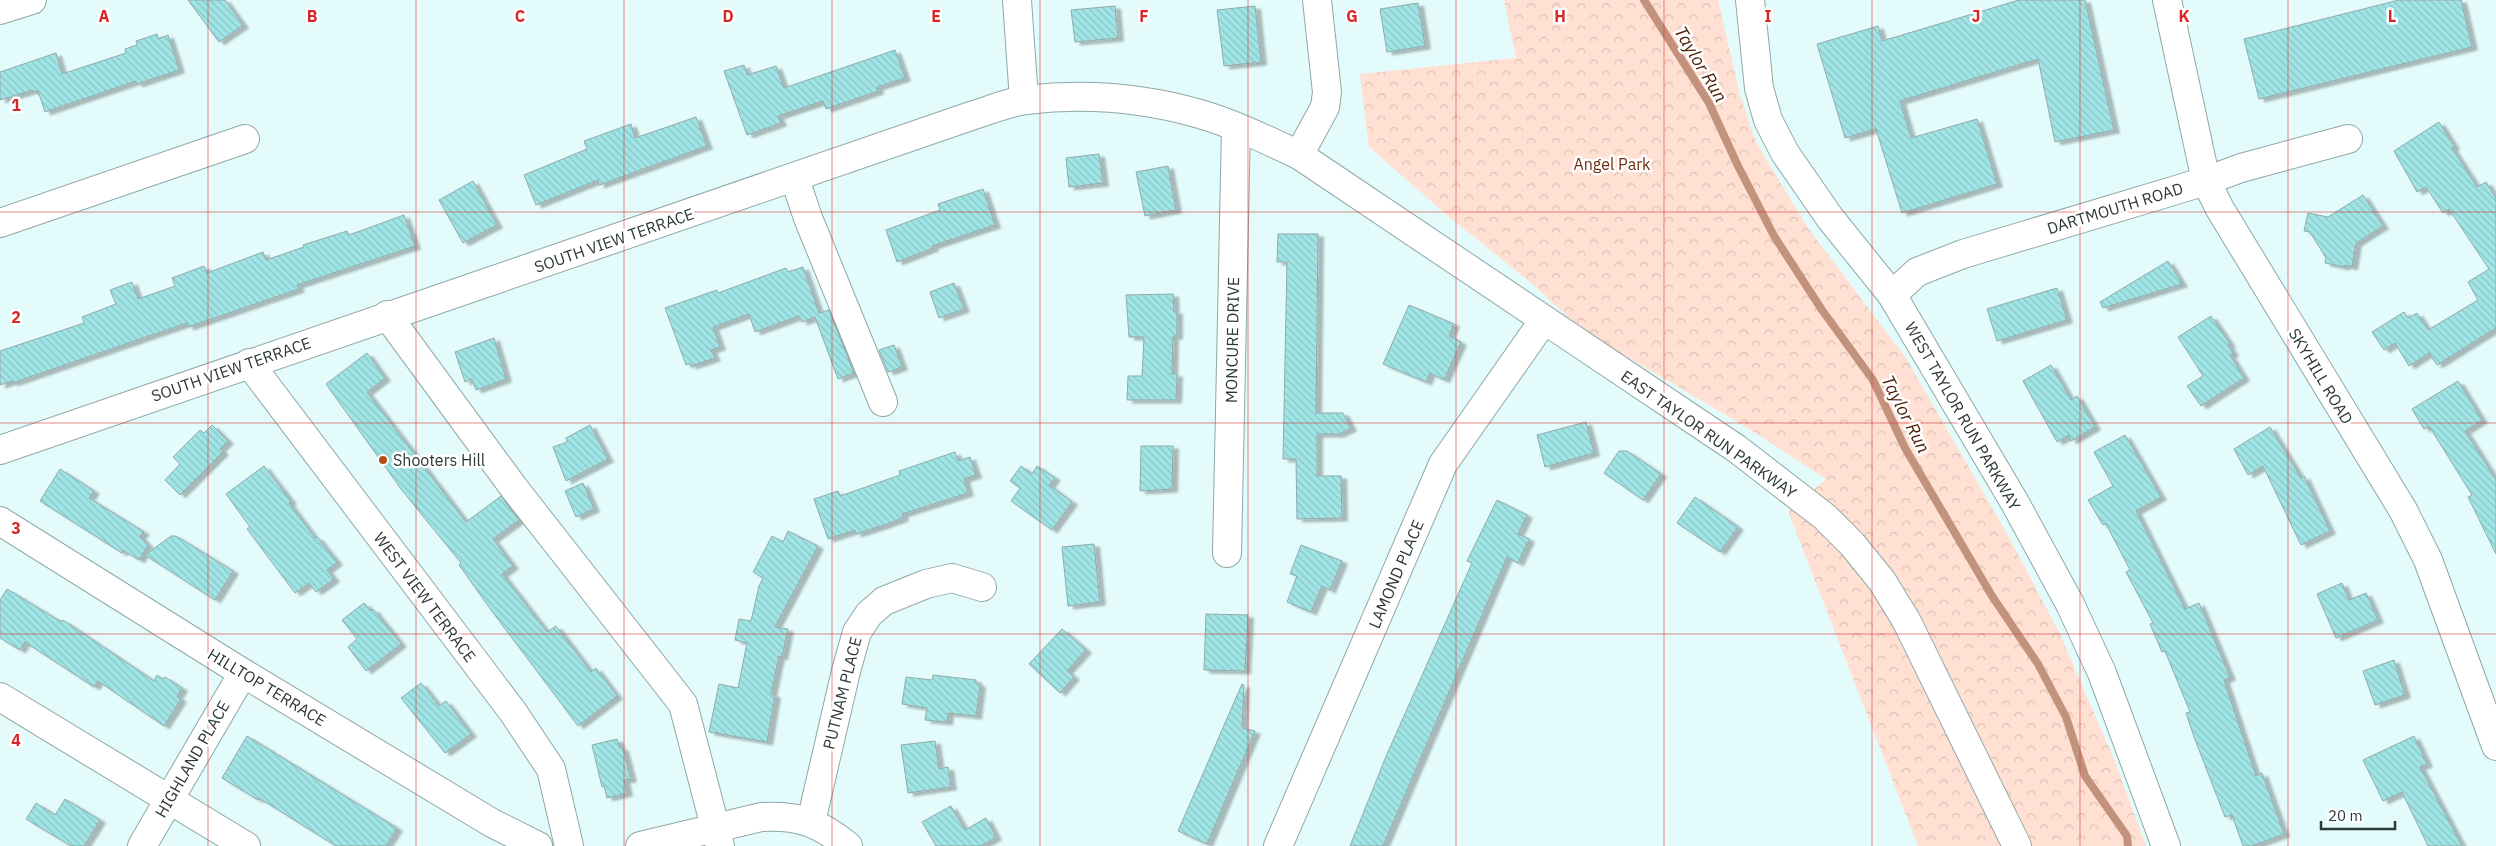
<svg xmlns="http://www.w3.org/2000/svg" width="2496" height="846" viewBox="0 0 2496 846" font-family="'IBM Plex Sans',sans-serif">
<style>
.park{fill:url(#park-crowns)}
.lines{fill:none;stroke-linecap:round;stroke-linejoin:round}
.stream{stroke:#c3927c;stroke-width:8}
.building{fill:url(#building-back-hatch);stroke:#93a9aa;filter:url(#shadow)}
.minor-casing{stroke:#91a7a7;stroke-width:30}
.minor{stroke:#fff;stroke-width:28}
.grid{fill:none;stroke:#d62828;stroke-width:1;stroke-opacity:0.55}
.poi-dot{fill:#b14e17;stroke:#fff;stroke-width:2}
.labels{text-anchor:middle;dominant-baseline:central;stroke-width:5;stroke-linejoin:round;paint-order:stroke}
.park-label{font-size:16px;fill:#6d2f0f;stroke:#fff}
.street-label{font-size:16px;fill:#2f3838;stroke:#fff}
.poi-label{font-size:16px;fill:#2f3838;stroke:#fff;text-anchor:start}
.water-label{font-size:18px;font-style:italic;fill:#4d1e06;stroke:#fff}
.grid-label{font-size:16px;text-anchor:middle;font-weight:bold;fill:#d62828;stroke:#fff;stroke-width:5;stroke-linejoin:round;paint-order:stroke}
</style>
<defs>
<pattern id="park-crowns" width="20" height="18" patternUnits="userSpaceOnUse" patternTransform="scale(1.25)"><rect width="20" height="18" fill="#ffe0d3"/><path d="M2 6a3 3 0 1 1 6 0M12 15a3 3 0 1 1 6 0" fill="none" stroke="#dbc1b6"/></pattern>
<pattern id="building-back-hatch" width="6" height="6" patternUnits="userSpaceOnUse" patternTransform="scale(1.25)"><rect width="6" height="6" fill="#a0e5e6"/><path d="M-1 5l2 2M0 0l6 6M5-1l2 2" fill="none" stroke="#8ac5c6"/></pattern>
<filter id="shadow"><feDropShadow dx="5.5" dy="3" stdDeviation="1" flood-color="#0004"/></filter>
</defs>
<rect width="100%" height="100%" fill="#e3fbfb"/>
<!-- park -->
<path class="park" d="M1504,0H1718L1740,95L1756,142L1808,228L1906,358L2005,530L2059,632L2114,759L2146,846H1918L1788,511L1826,479L1754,432L1582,330L1530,282L1448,216L1369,147L1360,74L1516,58Z"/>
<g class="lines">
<!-- stream -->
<path class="stream" d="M1644,0L1709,103L1738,166L1774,236L1822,310L1873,380L1905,448L1992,596L2038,664L2066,717L2085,776L2127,836L2128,846"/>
</g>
<!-- building -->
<g class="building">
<path d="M188,0H225L243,25L219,42Z"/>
<path d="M2019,0H2085L2114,130L2055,142L2038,59L1900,101L1911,138L1977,119L1997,184L1902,213L1876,129L1845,138L1817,44L1878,26L1882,41Z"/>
<path d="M2399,0H2461L2472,47L2259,99L2244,39Z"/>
<path d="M1418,3L1425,46L1387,52L1380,9Z"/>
<path d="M1115,6L1118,38L1075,42L1071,10Z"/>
<path d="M1255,6L1261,62L1224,66L1217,10Z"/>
<path d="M157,34L158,39L168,35L179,70L137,84L136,81L45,112L38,91L33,92V90L0,100V72L56,53L62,74L126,53L125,49L137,45L136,41Z"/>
<path d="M895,50L905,78L877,87L878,91L826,109L823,101L778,116L781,123L747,135L724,71L744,65L747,75L776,66L784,88Z"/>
<path d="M696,117L707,146L599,185L598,180L536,205L524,175L587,149L584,141L631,124L635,138Z"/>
<path d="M2439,122L2454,146L2452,148L2477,187L2486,182L2496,198V328L2437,365L2429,353L2409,366L2395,343L2384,350L2372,332L2404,312L2408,318L2417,313L2428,330L2478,300L2468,282L2489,269L2449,209L2443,213L2426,187L2417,192L2394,151Z"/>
<path d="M1099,154L1103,183L1069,187L1066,158Z"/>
<path d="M1168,166L1176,210L1145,216L1136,172Z"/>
<path d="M473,181L497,225L463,243L439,200Z"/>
<path d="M983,189L995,225L932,246L933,248L897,262L886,230L940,210L938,204Z"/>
<path d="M2363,195L2383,226L2356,243L2352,267L2345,265L2344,267L2325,263L2326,258L2310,232L2304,231L2308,213L2328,217Z"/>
<path d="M404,215L415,246L297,285L299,289L188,327L187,323L12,383V381L0,385V351L84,323L82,317L116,304L110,290L132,282L138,299L175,286L172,278L204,266L207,273L263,252L266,260L304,247L303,245L347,231L349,235Z"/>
<path d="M1278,234H1318L1316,413H1343L1351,428L1339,434H1317V476H1341L1342,518L1297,519L1296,459H1283L1287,262H1277Z"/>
<path d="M2168,261L2182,284L2103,308L2100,302Z"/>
<path d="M803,267L819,313L829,310L854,373L838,379L815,317L802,322L799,316L755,332L749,314L713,327L720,347L711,350L715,358L691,366L690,363L686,365L665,308L717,290L718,293L786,268L788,272Z"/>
<path d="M954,283L964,309L939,318L930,292Z"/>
<path d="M2057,288L2067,320L1997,341L1987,309Z"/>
<path d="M1173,294L1174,312L1177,311V336H1173L1172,374H1177L1176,400H1127L1128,376H1142L1144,337H1129L1126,295Z"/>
<path d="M1409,305L1454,324L1449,336L1461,342L1444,380L1430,373L1426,382L1383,364Z"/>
<path d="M2211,316L2230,344L2228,345L2233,353L2230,355L2244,378L2201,406L2187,386L2203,376L2178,337Z"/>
<path d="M494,338L506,379L476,390L472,379L465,382L455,352Z"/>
<path d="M894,345L902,367L888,372L879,350Z"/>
<path d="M367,353L385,378L367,392L466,522L501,496L519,520L493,539L513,566L502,574L547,632L556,626L591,672L596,668L617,696L578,726L491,610L459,565L461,563L401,489L326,384Z"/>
<path d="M2051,365L2071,400L2077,396L2095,427L2071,441L2069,435L2057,442L2023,381Z"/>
<path d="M2458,381L2482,420L2465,431L2496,480V554L2468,497L2472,495L2429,426L2424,429L2412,409Z"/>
<path d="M1586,422L1594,453L1545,467L1537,435Z"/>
<path d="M212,425L228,441L220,449L223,452L180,495L165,480L180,464L173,457L200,430L204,433Z"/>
<path d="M590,425L608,459L566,481L553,447L567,442L566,438Z"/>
<path d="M2270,427L2301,478L2304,476L2330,531L2301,545L2263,466L2248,475L2234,449Z"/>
<path d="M2125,435L2161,497L2136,511L2185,609L2199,603L2230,677L2224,680L2256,776L2262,773L2284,834L2252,846H2243L2232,815L2225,817L2194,737L2186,713L2190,712L2165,651L2162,652L2150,624L2153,623L2126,572L2130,570L2106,524L2103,525L2088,500L2113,486L2094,452Z"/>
<path d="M1141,446H1173L1172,489L1140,491Z"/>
<path d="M1619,451H1627L1661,474L1643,500L1604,473Z"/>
<path d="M955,452L958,461L970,457L976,475L964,479L968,493L902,514L903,518L884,525L856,534L855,530L828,539L814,499L838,491L840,496L900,475L899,471Z"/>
<path d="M264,466L291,501L289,503L315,538L317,537L337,562L327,570L334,579L316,592L309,583L295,593L247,529L250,527L226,494Z"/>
<path d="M1021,466L1032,474L1037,466L1055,478L1049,485L1072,502L1052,530L1011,501L1020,488L1010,481Z"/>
<path d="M60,469L94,491L89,498L144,532L140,536L148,545L139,560L123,550L122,553L40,501Z"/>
<path d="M583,483L594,509L576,517L565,491Z"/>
<path d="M1695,497L1738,527L1720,552L1677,523Z"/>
<path d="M1497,500L1527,515L1518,534L1529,539L1518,563L1507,557L1383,846H1350L1387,754L1472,563L1467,561Z"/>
<path d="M788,531L818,546L775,627L788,629L782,657L779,656L771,694L775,695L767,742L709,732L719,684L738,688L747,643L735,640L739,619L751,621L759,586L763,578L753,572L772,536L783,542Z"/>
<path d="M171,536H176L233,571L215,600L145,555Z"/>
<path d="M1094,544L1100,602L1068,606L1062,547Z"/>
<path d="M1301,545L1342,561L1330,590L1322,586L1311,612L1287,602L1297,576L1290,574Z"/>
<path d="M2342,583L2349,600L2366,593L2378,620L2336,638L2317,594Z"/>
<path d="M7,589L58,620L62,622L63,620L154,681L157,675L163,679L165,677L182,688L177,697L181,699L164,726L98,681L94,687L25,642L20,650L0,638V600Z"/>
<path d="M364,603L371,611L373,609L401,644L366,671L348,647L357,639L342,620Z"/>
<path d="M1206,614L1248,615L1245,671L1204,670Z"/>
<path d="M1062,629L1086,650L1067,671L1074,677L1060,693L1029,664Z"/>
<path d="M2394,660L2405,695L2375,705L2363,671Z"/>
<path d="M933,675L976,680V683L980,684L976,716L948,713L947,722L925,720L927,708L902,704L906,677L932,680Z"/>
<path d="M421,683L439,706L446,701L471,734L445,753L401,698Z"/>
<path d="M1242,684L1244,685L1242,728L1255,731L1207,844L1178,831Z"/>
<path d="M247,736L397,828L386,846H336L259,798L258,800L222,778Z"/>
<path d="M2414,736L2427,764L2420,767L2462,846H2428L2402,792L2383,801L2363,760Z"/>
<path d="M617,739L620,748H623L631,779L624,780L627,793L607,798L604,786L602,787L592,745Z"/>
<path d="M935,741L939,769L948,767L951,787L908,793L901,745Z"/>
<path d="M65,799L100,820L84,846H71L26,819L36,803L55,815Z"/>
<path d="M951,806L965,830L986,818L996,837L981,846H936L922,822Z"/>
</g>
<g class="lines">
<defs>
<g id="minor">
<path d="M1017,0L1024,100"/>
<path d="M1750,0L1759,88L1768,120L1785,153L1830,218L1892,295L2015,503L2070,604L2102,673L2166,846"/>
<path d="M2167,0L2206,181L2220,209L2403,510L2428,560L2496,746"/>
<path d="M0,10L32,0"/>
<path d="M1299,155L1325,107L1327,92L1317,0"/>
<path d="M795,179L808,218L883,402"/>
<path d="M0,223L245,139"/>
<path d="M1892,295L1917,272L1963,254L2206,181L2241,168L2348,139"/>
<path d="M387,315L514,488L683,704L720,846"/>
<path d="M249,363L513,712L551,769L569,846"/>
<path d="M0,450C323,337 648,229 971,116C988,111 1008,102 1026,100C1084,93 1144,98 1200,114C1234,124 1267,140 1299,155L1737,449L1825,517L1852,544L1882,581L1906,620L2017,846"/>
<path d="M0,521L243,673L492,823L538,846"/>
<path d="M1227,553L1236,127"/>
<path d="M0,697L246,846"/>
<path d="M811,822L846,671L857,632L869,614L884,601L926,584L952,578L982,587"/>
<path d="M142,846L243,673"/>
<path d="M640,846L761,817C799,815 818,822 848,846"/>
<path d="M1278,846L1443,464L1544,320"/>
</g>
</defs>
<!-- minor casing -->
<use href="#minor" class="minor-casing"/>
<!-- minor -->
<use href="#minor" class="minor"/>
</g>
<!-- grid -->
<path class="grid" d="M208,0V846M416,0V846M624,0V846M832,0V846M1040,0V846M1248,0V846M1456,0V846M1664,0V846M1872,0V846M2080,0V846M2288,0V846M0,212H2496M0,423H2496M0,634H2496"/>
<!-- markers -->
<circle class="poi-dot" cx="383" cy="460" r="5"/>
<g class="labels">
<!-- park labels -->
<g class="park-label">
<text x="1612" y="164">Angel Park</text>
</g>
<!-- street labels -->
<g class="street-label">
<text transform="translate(2115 208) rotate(-17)">DARTMOUTH ROAD</text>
<text transform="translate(614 240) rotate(-19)">SOUTH VIEW TERRACE</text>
<text transform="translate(1232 340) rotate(-89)">MONCURE DRIVE</text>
<text transform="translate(231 369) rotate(-19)">SOUTH VIEW TERRACE</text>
<text transform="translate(2321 376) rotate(59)">SKYHILL ROAD</text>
<text transform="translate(1963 416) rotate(60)">WEST TAYLOR RUN PARKWAY</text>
<text transform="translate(1709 434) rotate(35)">EAST TAYLOR RUN PARKWAY</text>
<text transform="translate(1396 574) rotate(-67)">LAMOND PLACE</text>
<text transform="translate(425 597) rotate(53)">WEST VIEW TERRACE</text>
<text transform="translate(267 687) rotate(31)">HILLTOP TERRACE</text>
<text transform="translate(842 693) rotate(-76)">PUTNAM PLACE</text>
<text transform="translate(192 759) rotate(-60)">HIGHLAND PLACE</text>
</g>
<!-- poi labels -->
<g class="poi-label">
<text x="393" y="460">Shooters Hill</text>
</g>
<!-- water labels -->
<g class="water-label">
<text transform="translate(1701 64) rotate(59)">Taylor Run</text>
<text transform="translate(1906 414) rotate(63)">Taylor Run</text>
</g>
</g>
<g class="grid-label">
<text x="104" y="22">A</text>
<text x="312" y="22">B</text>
<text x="520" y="22">C</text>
<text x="728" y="22">D</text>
<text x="936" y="22">E</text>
<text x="1144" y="22">F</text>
<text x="1352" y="22">G</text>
<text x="1560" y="22">H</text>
<text x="1768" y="22">I</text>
<text x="1976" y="22">J</text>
<text x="2184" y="22">K</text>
<text x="2392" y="22">L</text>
<text x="16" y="111">1</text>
<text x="16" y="323">2</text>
<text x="16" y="534">3</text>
<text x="16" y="746">4</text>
</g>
<!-- scale -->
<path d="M2321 821v8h74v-8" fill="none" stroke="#2f3838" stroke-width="2.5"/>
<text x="2328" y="821" font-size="15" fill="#2f3838" stroke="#ffffff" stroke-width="4" paint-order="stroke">20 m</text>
</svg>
